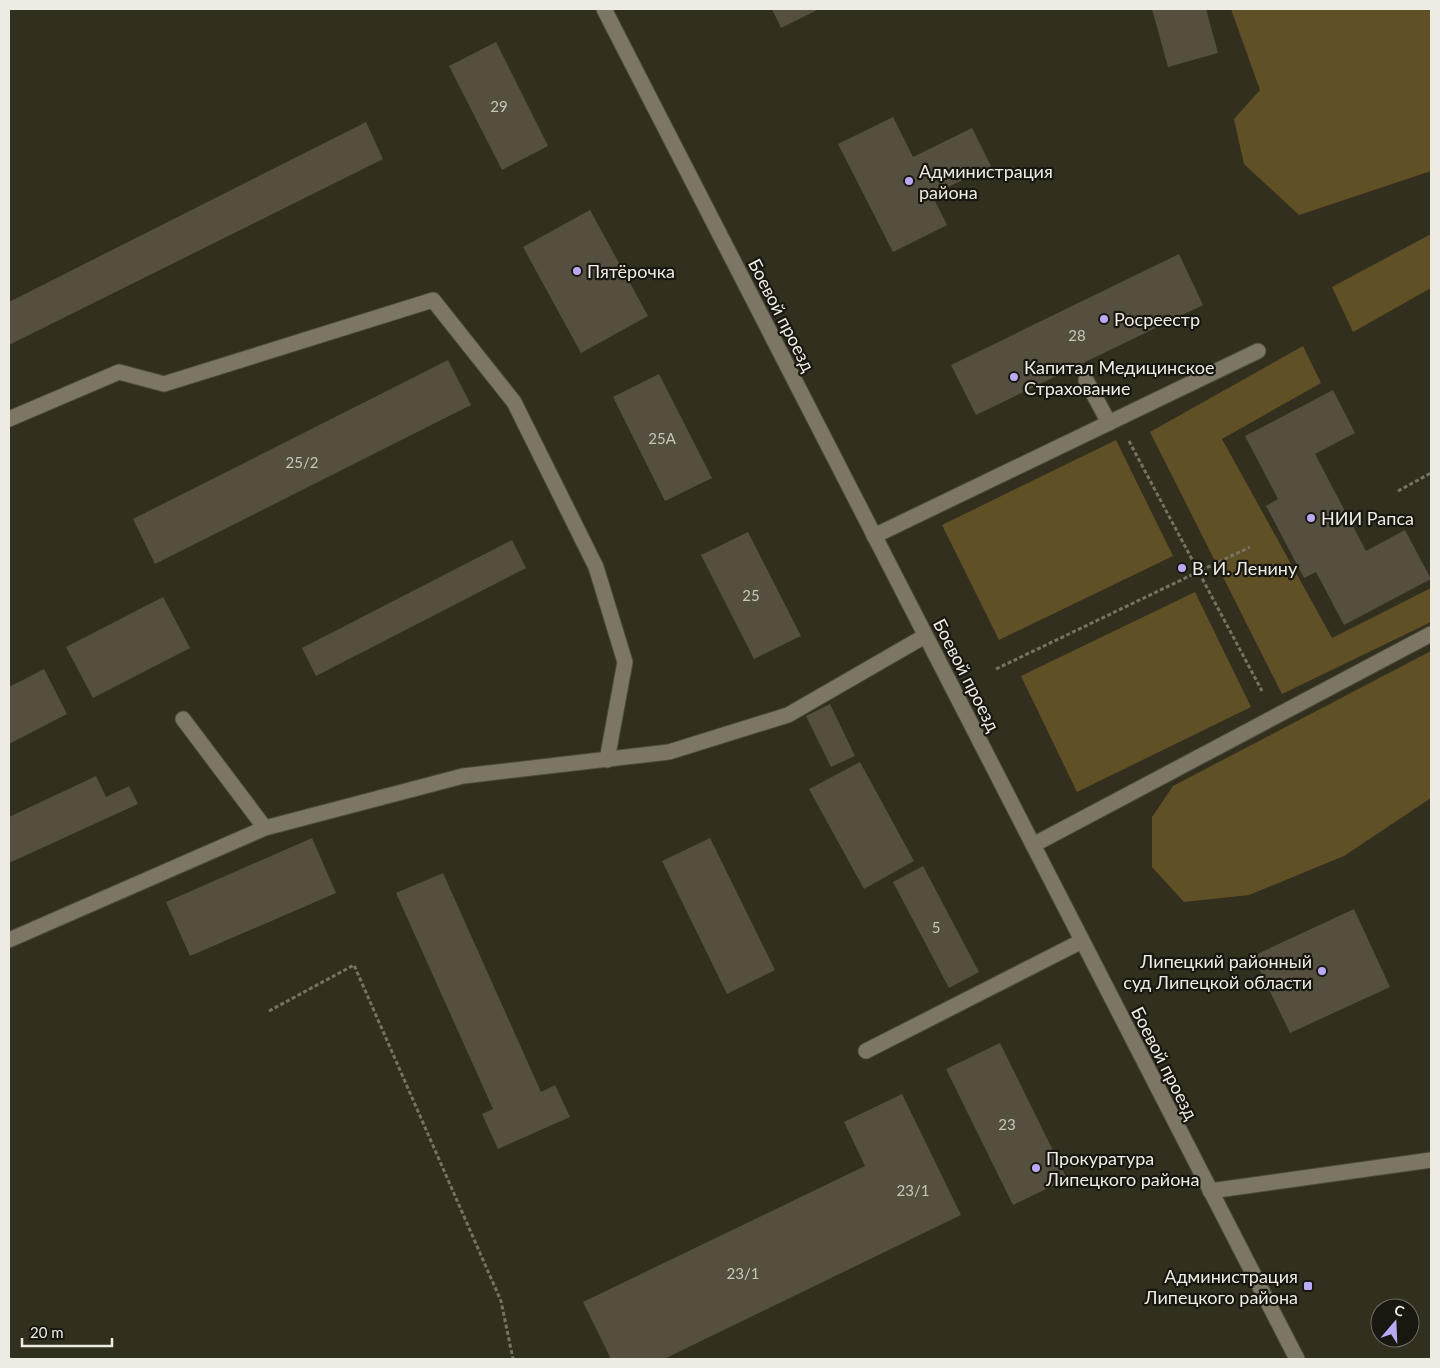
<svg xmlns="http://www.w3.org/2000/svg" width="1440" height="1368" viewBox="0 0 1440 1368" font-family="Lato,sans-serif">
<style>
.green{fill:#5f5125}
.building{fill:#544f3f}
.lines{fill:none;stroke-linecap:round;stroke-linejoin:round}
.service-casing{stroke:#4e4a3c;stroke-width:17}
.tertiary-casing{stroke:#4e4a3c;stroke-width:17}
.path{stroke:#767365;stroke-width:3;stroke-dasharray:4 2.5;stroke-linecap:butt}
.service{stroke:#7c7665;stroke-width:15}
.tertiary{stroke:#7c7665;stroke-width:15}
.poi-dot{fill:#baaaf6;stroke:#191710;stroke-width:2}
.labels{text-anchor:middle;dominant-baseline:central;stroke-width:4.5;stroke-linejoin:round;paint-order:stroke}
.number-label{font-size:15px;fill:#c8c5b9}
.poi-label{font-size:18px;fill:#eeece2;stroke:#191710;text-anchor:start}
.street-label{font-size:18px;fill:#eeece2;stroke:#191710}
</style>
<rect width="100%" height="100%" fill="#332f1f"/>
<!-- green -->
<g class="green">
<path d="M1231,9H1431V171L1299,215L1244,164L1234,119L1260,90Z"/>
<path d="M1431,234V288L1353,332L1332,287Z"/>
<path d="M1303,346L1321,383L1222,439L1332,638L1431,588V622L1282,694L1150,432Z"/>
<path d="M1116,440L1173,556L999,640L942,525Z"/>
<path d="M1195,592L1251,707L1077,792L1021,676Z"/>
<path d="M1431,651V798L1344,856L1249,895L1184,902L1152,867V817L1173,786Z"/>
</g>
<!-- building -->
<g class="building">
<path d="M772,9H819L781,28Z"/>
<path d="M1152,9H1206L1218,53L1168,67Z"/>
<path d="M496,42L548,146L502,170L449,66Z"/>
<path d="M893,117L913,157L972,128L991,166L932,195L947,225L893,252L838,144Z"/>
<path d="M366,122L383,159L9,345V302Z"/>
<path d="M590,210L648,316L581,353L523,247Z"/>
<path d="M1179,254L1203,305L976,415L951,365Z"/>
<path d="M448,360L471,405L155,564L133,519Z"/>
<path d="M659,374L712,478L665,501L613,397Z"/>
<path d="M1333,390L1355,433L1315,454L1366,551L1405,530L1431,579L1344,625L1316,572L1304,578L1266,506L1278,499L1245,436Z"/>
<path d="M748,532L801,636L754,659L701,555Z"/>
<path d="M512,540L526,568L316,676L302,648Z"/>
<path d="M163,597L190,648L93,698L66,647Z"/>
<path d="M44,669L67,714L9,744V687Z"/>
<path d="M830,704L855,756L831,767L806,716Z"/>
<path d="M860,762L914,861L864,889L809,789Z"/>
<path d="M96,776L106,797L129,786L138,804L9,863V817Z"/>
<path d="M312,838L336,893L190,956L166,902Z"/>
<path d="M710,838L775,970L727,994L662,861Z"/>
<path d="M923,866L979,972L949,988L893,882Z"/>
<path d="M443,873L541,1092L555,1085L570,1117L498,1149L482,1114L493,1109L396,893Z"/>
<path d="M1354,909L1390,987L1290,1033L1253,956Z"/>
<path d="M1000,1043L1067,1179L1013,1205L946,1069Z"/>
<path d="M902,1094L961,1215L664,1359H611L583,1302L865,1166L844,1122Z"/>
</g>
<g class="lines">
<defs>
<g id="service">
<path d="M1086,380L1109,423"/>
<path d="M9,419L119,372L164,384L433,300L514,402L596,567L625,662L607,760"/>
<path d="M874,536L1258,351"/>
<path d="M183,719L265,828L463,776L669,752L788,715L925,636"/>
<path d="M1033,845L1431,634"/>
<path d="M9,940L265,828"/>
<path d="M866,1051L1082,941"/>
<path d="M1210,1191L1431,1160"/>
</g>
<path id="tertiary" d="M604,9L1297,1359"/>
</defs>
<!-- service casing -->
<use href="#service" class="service-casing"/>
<!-- tertiary casing -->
<use href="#tertiary" class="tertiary-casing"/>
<!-- path -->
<g class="path">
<path d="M1129,441L1262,691"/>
<path d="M1398,491L1431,473"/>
<path d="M996,669L1250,547"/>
<path d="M269,1011L354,965L501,1301L513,1359"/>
<path d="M9,1358L10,1359"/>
</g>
<!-- service -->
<use href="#service" class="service"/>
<!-- tertiary -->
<use href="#tertiary" class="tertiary"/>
</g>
<!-- markers -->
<g class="poi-dot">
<circle cx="909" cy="181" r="5"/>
<circle cx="577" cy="271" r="5"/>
<circle cx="1104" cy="319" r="5"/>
<circle cx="1014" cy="377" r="5"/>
<circle cx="1311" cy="518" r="5"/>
<circle cx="1182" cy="568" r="5"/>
<circle cx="1322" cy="971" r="5"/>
<circle cx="1036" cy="1168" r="5"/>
<rect x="1303" y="1281" width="10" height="10" rx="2.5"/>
</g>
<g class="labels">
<!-- number labels -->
<g class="number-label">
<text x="499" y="106">29</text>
<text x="1077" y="335">28</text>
<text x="662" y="438">25А</text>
<text x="302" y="462">25/2</text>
<text x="751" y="595">25</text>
<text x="936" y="927">5</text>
<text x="1007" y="1124">23</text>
<text x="913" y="1190">23/1</text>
<text x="743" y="1273">23/1</text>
</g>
<!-- poi labels -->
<g class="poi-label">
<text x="919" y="171">Администрация<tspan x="919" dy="21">района</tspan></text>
<text x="587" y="271">Пятёрочка</text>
<text x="1114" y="319">Росреестр</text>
<text x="1024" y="367">Капитал Медицинское<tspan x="1024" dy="21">Страхование</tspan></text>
<text x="1321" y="518">НИИ Рапса</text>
<text x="1192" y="568">В. И. Ленину</text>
<text x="1312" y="961" text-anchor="end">Липецкий районный<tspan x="1312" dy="21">суд Липецкой области</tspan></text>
<text x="1046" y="1158">Прокуратура<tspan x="1046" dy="21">Липецкого района</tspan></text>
<text x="1298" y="1276" text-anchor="end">Администрация<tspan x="1298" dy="21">Липецкого района</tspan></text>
</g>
<!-- street labels -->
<g class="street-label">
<text transform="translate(782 315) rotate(63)">Боевой проезд</text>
<text transform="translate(967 675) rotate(63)">Боевой проезд</text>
<text transform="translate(1165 1063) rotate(63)">Боевой проезд</text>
</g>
</g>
<!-- border -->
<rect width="1440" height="1368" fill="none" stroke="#eeece2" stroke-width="20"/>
<!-- north arrow -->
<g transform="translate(1395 1323) rotate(19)"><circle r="24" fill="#191710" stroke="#6e6c64"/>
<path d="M0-4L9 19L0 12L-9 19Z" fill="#baaaf6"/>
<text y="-8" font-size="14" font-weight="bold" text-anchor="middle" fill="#eeece2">С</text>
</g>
<!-- scale -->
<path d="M22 1338v8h90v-8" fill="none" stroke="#eeece2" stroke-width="2.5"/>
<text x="30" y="1338" font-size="15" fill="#eeece2" stroke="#191710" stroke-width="4" paint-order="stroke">20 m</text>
</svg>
